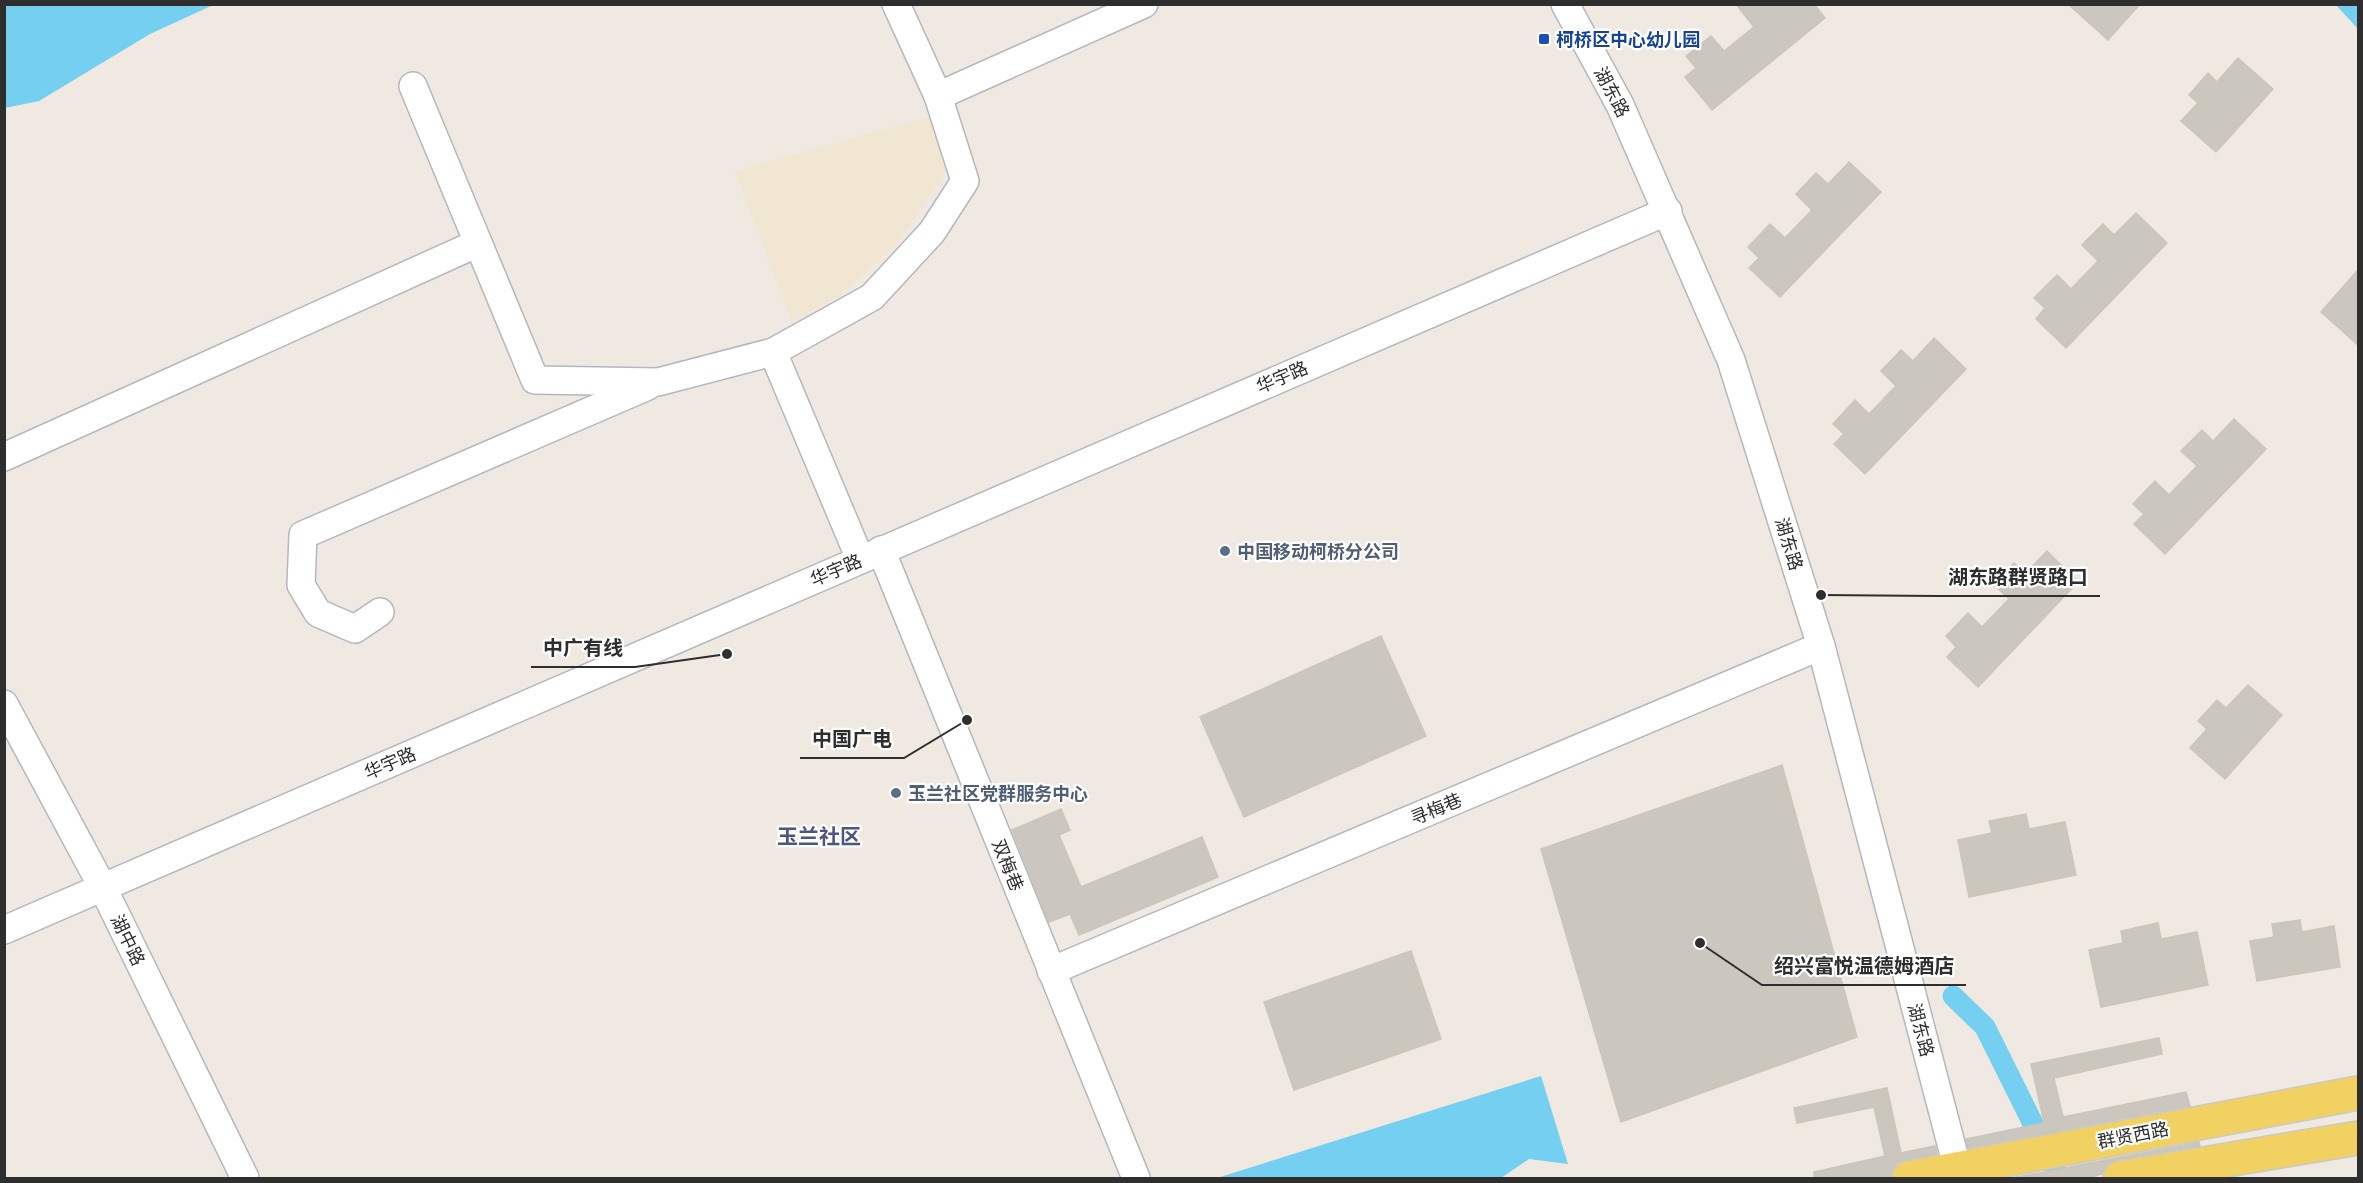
<svg xmlns="http://www.w3.org/2000/svg" width="2363" height="1183" viewBox="0 0 2363 1183" font-family="Inter,'Noto Sans SC',sans-serif">
<style>
.education{fill:#f0e6d1}
.water{fill:#75cff0}
.lines{fill:none;stroke-linecap:round;stroke-linejoin:round}
.canal{stroke:#75cff0;stroke-width:21}
.building{fill:#cbc7bf;stroke:#cbc5ba;stroke-width:1.5}
.minor-casing{stroke:#b4b7c1;stroke-width:30}
.major-casing{stroke:#c9c9c9;stroke-width:36}
.minor{stroke:#fff;stroke-width:27}
.major{stroke:#f2d163;stroke-width:33}
.transit-dot{fill:#1a4fb4;stroke:#fff;stroke-width:2}
.service-dot{fill:#5c6f8a;stroke:#fff;stroke-width:2}
.labels{text-anchor:middle;dominant-baseline:central;stroke-width:4.5;stroke-linejoin:round;paint-order:stroke}
.transit-label{font-size:18px;font-weight:bold;fill:#164399;stroke:#fff;text-anchor:start}
.street-label{font-size:18px;fill:#2e2e2e;stroke:#fff}
.service-label{font-size:18px;font-weight:bold;fill:#4e5e75;stroke:#fff;text-anchor:start}
.quarter-label{font-size:21px;font-weight:bold;fill:#4d5680;stroke:#fff}
.leader{fill:none;stroke:#2e2e2e;stroke-width:2}
.callout-dot{fill:#2e2e2e;stroke:#fff;stroke-width:2}
.callout-label{font-size:20px;text-anchor:middle;font-weight:bold;fill:#2e2e2e;stroke:#fff;stroke-width:4.5;stroke-linejoin:round;paint-order:stroke}
</style>
<rect width="100%" height="100%" fill="#efe9e1"/>
<!-- education -->
<path class="education" d="M929,117L950,166L897,244L842,294L792,322L735,171Z"/>
<!-- water -->
<g class="water">
<path d="M5,4H213V5L150,34L39,101L5,108Z"/>
<path d="M2336,5H2358V29Z"/>
<path d="M1541,1076L1568,1164L1529,1159L1501,1178H1217Z"/>
</g>
<g class="lines">
<!-- canal -->
<path class="canal" d="M1953,996L1985,1027L2060,1178"/>
</g>
<!-- building -->
<g class="building">
<path d="M1736,4H1814L1825,18L1712,110L1685,77L1696,68L1686,56L1711,36L1724,51L1754,27Z"/>
<path d="M2068,4H2140L2108,40Z"/>
<path d="M2238,58L2273,89L2216,152L2181,121L2198,103L2189,95L2208,73L2217,82Z"/>
<path d="M1849,162L1881,192L1780,297L1749,268L1759,258L1748,247L1770,224L1785,238L1812,210L1796,194L1816,173L1828,184Z"/>
<path d="M2136,213L2167,243L2066,348L2036,319L2045,308L2034,298L2057,275L2071,289L2098,261L2082,245L2103,224L2114,235Z"/>
<path d="M2358,270V345L2321,312Z"/>
<path d="M1934,338L1966,369L1865,474L1834,444L1844,434L1833,424L1855,400L1869,414L1896,386L1881,371L1901,350L1913,361Z"/>
<path d="M2234,419L2266,449L2165,554L2134,524L2144,514L2133,504L2155,481L2169,495L2197,466L2181,451L2202,430L2213,441Z"/>
<path d="M2047,551L2078,582L1978,687L1947,657L1956,647L1946,636L1968,613L1982,627L2009,599L1993,584L2014,563L2025,574Z"/>
<path d="M1381,636L1426,736L1244,817L1200,717Z"/>
<path d="M2248,685L2282,715L2225,779L2190,748L2207,729L2198,721L2217,700L2226,708Z"/>
<path d="M1782,765L1857,1037L1621,1122L1541,849Z"/>
<path d="M1061,809L1070,830L1059,835L1081,887L1202,837L1218,877L1079,935L1070,914L1049,922L1012,830Z"/>
<path d="M2026,814L2029,829L2065,822L2076,875L1969,897L1958,840L1992,833L1989,821Z"/>
<path d="M2300,920L2302,932L2334,926L2340,967L2257,981L2250,941L2274,937L2272,924Z"/>
<path d="M2158,923L2161,939L2197,932L2208,985L2101,1007L2089,950L2123,943L2121,931Z"/>
<path d="M1411,951L1441,1039L1294,1090L1264,1002Z"/>
<path d="M2159,1038L2162,1054L2054,1078L2063,1117L2186,1092L2190,1106L1968,1148L1966,1139L2044,1123L2031,1064Z"/>
<path d="M1887,1088L1901,1153L1935,1146L1937,1154L1897,1163L1892,1171L1891,1179H1814V1172L1885,1156L1874,1107L1797,1123L1794,1108Z"/>
<path d="M2199,1142L2200,1146L2116,1160L2108,1164L2102,1174L2082,1179H2007Z"/>
</g>
<g class="lines">
<defs>
<g id="minor">
<path d="M1565,4L1620,105L1731,360L1821,646L1960,1178"/>
<path d="M413,86L535,380L658,382L773,352L872,297L932,232L965,181L938,96L896,4"/>
<path d="M938,96L1144,4"/>
<path d="M773,352L860,559"/>
<path d="M4,457L478,243"/>
<path d="M881,550L1136,1178"/>
<path d="M380,612L355,629L318,613L301,585L303,535L648,386"/>
<path d="M4,704L103,888L245,1178"/>
<path d="M4,930L1668,211"/>
<path d="M1051,971L1821,646"/>
</g>
<g id="major">
<path d="M1909,1178L2358,1093"/>
<path d="M2120,1178L2358,1138"/>
</g>
</defs>
<!-- minor casing -->
<use href="#minor" class="minor-casing"/>
<!-- major casing -->
<use href="#major" class="major-casing"/>
<!-- minor -->
<use href="#minor" class="minor"/>
<!-- major -->
<use href="#major" class="major"/>
</g>
<!-- markers -->
<rect class="transit-dot" x="1538" y="33" width="12" height="12" rx="3"/>
<g class="service-dot">
<circle cx="1225" cy="551" r="6"/>
<circle cx="896" cy="793" r="6"/>
</g>
<g class="labels">
<!-- transit labels -->
<g class="transit-label">
<text x="1556" y="39">柯桥区中心幼儿园</text>
</g>
<!-- street labels -->
<g class="street-label">
<text transform="translate(1612 92) rotate(62)">湖东路</text>
<text transform="translate(1282 377) rotate(-23)">华宇路</text>
<text transform="translate(1789 544) rotate(73)">湖东路</text>
<text transform="translate(836 570) rotate(-23)">华宇路</text>
<text transform="translate(390 763) rotate(-23)">华宇路</text>
<text transform="translate(1436 809) rotate(-23)">寻梅巷</text>
<text transform="translate(1008 865) rotate(68)">双梅巷</text>
<text transform="translate(128 940) rotate(64)">湖中路</text>
<text transform="translate(1921 1030) rotate(75)">湖东路</text>
<text transform="translate(2133 1135) rotate(-11)">群贤西路</text>
</g>
<!-- service labels -->
<g class="service-label">
<text x="1237" y="551">中国移动柯桥分公司</text>
<text x="908" y="793">玉兰社区党群服务中心</text>
</g>
<!-- quarter labels -->
<g class="quarter-label">
<text x="819" y="836">玉兰社区</text>
</g>
</g>
<!-- callouts -->
<path class="leader" d="M1821 595L1936 596H2100M727 654L635 667H531M967 720L904 758H800M1700 943L1762 985H1966"/>
<g class="callout-dot">
<circle cx="1821" cy="595" r="6"/>
<circle cx="727" cy="654" r="6"/>
<circle cx="967" cy="720" r="6"/>
<circle cx="1700" cy="943" r="6"/>
</g>
<g class="callout-label">
<text x="2018" y="584">湖东路群贤路口</text>
<text x="583" y="655">中广有线</text>
<text x="852" y="746">中国广电</text>
<text x="1864" y="973">绍兴富悦温德姆酒店</text>
</g>
<!-- border -->
<rect width="2363" height="1183" fill="none" stroke="#2e2e2e" stroke-width="12"/>
</svg>
